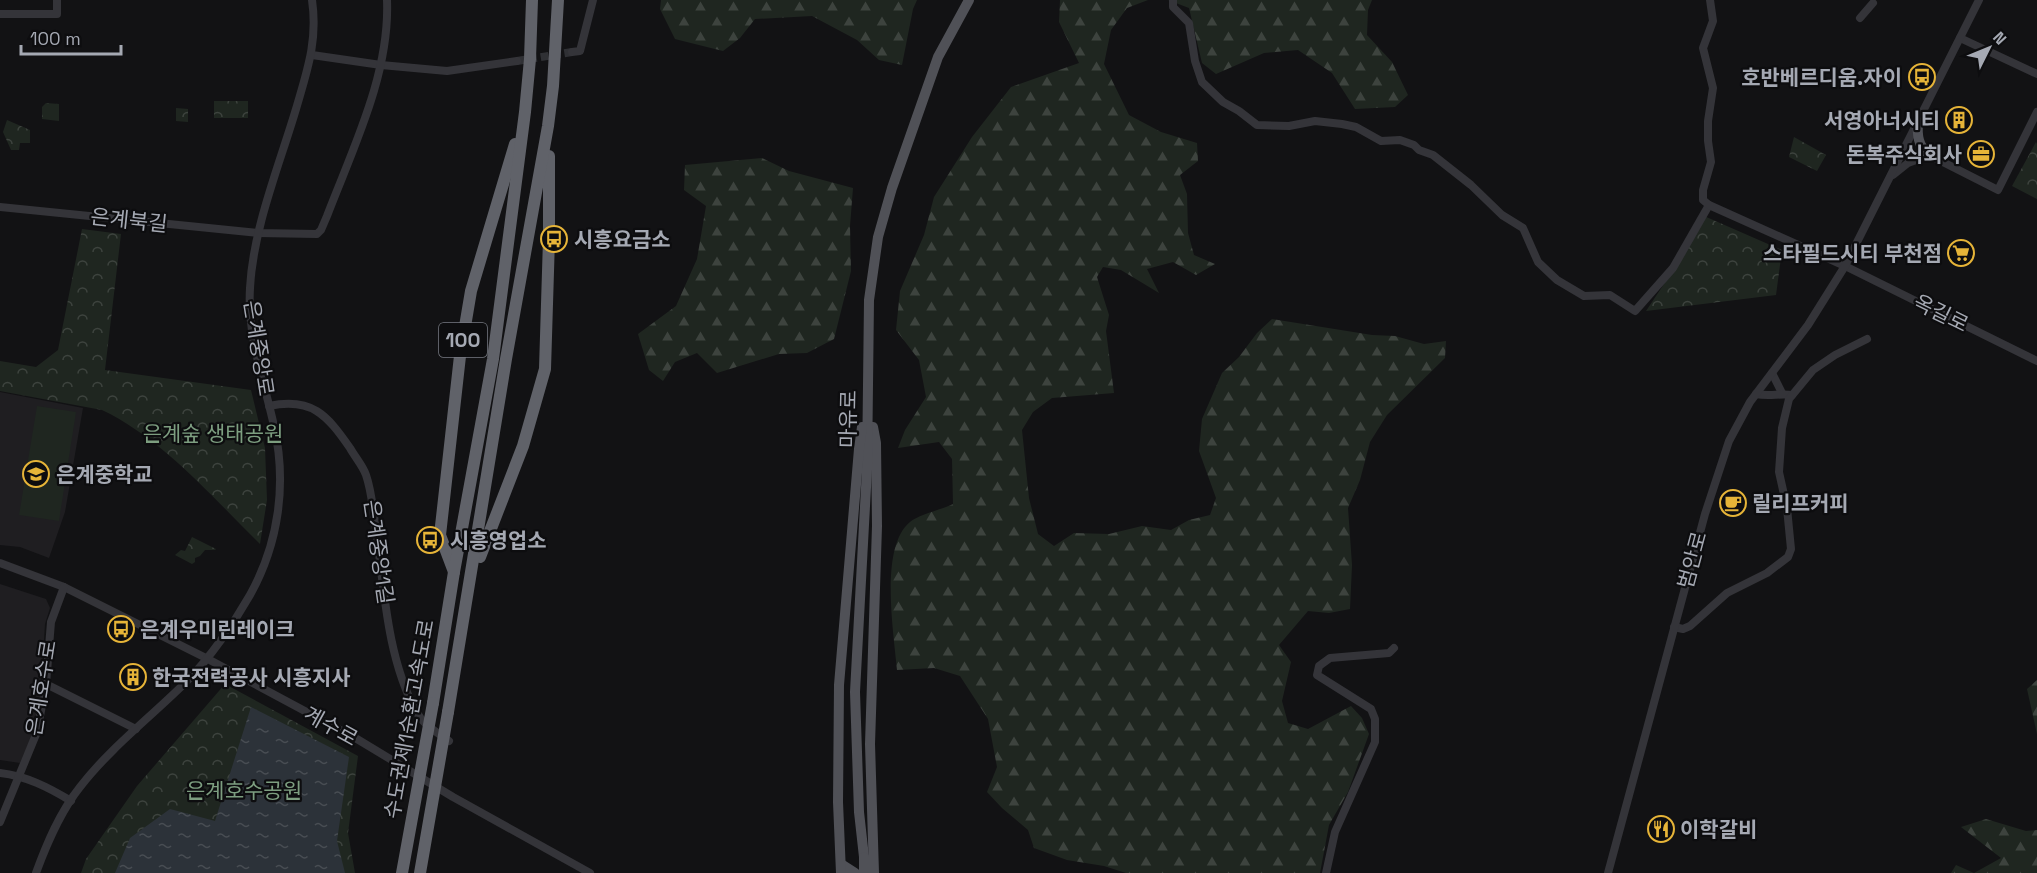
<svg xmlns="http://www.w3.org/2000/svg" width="2037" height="873" viewBox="0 0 2037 873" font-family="'Space Grotesk','Noto Sans KR',sans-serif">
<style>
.built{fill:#1f1e21}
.green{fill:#1f2620}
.forest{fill:url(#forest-firs)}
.park{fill:url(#park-crowns)}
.water{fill:url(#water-ripples)}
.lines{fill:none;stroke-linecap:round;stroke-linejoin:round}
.minor-tunnel{stroke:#2f3034;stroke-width:8;stroke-dasharray:8 4;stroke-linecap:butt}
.minor{stroke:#343439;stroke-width:8}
.major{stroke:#505157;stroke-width:10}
.highway{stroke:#606269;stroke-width:12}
.major-bridge{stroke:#505157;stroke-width:10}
.highway-bridge{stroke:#606269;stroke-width:12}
.labels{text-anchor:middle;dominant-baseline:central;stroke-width:4.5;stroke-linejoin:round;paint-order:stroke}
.shield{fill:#0d0d0f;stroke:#777a82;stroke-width:1.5}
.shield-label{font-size:20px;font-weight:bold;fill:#a5a9b3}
.poi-label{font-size:21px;font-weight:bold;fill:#a5a9b3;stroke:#0d0d0f;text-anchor:start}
.street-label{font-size:21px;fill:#a5a9b3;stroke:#0d0d0f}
.park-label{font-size:21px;fill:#7d9e80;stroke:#0d0d0f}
</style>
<defs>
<pattern id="forest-firs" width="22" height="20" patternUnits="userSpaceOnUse" patternTransform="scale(1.5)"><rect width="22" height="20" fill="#1f2620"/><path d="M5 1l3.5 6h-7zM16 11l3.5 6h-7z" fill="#3d433e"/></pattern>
<pattern id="park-crowns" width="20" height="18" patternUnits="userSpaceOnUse" patternTransform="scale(1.5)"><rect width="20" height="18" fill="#1f2620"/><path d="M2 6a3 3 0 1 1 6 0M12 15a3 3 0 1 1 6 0" fill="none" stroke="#3d433e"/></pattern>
<pattern id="water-ripples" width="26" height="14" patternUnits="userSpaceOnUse" patternTransform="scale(1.5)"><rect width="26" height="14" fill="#2c3239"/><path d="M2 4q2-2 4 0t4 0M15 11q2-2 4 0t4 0" fill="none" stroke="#484d53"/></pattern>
</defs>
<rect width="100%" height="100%" fill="#121214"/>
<!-- built -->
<g class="built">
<path d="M0,392L83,408L65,512L49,558L20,547L0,545Z"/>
<path d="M0,584L46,599L50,608L45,624L40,699L33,733L20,763L0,760Z"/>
</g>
<!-- green -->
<path class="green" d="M37,406L76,412L59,521L19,515Z"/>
<!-- forest -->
<g class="forest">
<path d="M661,0H917L913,9L902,65L879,60L857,40L812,16L755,19L740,38L723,51L675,39L660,9Z"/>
<path d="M1060,0H1148L1127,8L1111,30L1104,64L1129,115L1161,132L1197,143L1198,161L1180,175L1187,194L1188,233L1194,255L1215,264L1196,275L1173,262L1147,269L1159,293L1121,270L1103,267L1097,277L1109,315L1106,331L1114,393L1052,398L1033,412L1022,430L1029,498L1038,534L1054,546L1074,533L1109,534L1142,526L1171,530L1189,520L1210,515L1216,498L1199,451L1202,419L1222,373L1239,357L1257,333L1272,319L1372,335L1395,336L1424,344L1446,341L1445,358L1387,415L1370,442L1360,480L1348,508L1352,565L1350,609L1329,613L1308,611L1279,645L1291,662L1282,701L1288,723L1308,729L1351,706L1362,718L1369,734L1348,792L1329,825L1320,873H1126L1104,866L1067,860L1034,848L1028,830L1002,808L987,792L997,767L988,719L960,676L934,668L897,670C894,634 879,547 910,522C918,515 943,509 953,504L952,459L939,442L898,448L905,430L926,397L919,360L896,330L900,291L924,235L934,197L972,137L1011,87L1079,63L1059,22Z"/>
<path d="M1168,0H1372L1368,10L1367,35L1392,62L1408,95L1395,107L1355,109L1332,73L1298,50L1264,53L1216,74L1202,63L1189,8Z"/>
<path d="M762,158L789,171L853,188L850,226L851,271L834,339L807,353L779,354L717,373L697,353L675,362L663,381L649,370L638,334L676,306L697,259L706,206L684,190L685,165Z"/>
<path d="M2037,680V734L2027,689Z"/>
<path d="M1986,819L2026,831L2037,830V873H1951L1956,865L1974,873L2001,858L1961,827Z"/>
</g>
<!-- park -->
<g class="park">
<rect x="214" y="101" width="34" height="17"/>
<path d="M46,103L59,104V121L42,119V107Z"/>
<path d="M176,108L188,109V122L176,121Z"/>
<path d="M7,120L30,130V143H20L19,150H11L3,132Z"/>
<path d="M1794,137L1826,155L1817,171L1789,157Z"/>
<path d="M2036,142L2037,144V199L2012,186Z"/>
<path d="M1704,216L1782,250L1776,295L1646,311L1664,284Z"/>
<path d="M82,229L121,234L105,370L251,390L265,448L267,500L260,544C212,497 163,439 102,410L0,391V361L36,367L58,350Z"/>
<path d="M192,537L216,549L215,550H205L200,556L195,558V562L192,564L175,555L181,550L185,551Z"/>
<path d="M225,684L358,756L348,833L355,873H81L86,859L137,786Z"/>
</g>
<!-- water -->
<path class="water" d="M251,707L349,757L337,841L345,873H115L130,838L170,809L215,821Z"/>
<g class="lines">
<!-- minor-tunnel -->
<path class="minor-tunnel" d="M517,61L572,52"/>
<!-- minor -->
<g class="minor">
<path d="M1173,0V7L1189,23L1195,61L1202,82L1223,102L1239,111L1257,125L1289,126L1315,121L1342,124L1356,127L1381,141L1400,140L1414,145L1419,150L1433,155L1471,185L1502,215L1523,228L1538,262L1557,280L1584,296L1610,295L1635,311L1673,268L1709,205"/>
<path d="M1710,0L1713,21L1703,48L1713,88L1708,121V141L1711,162L1703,190V200L1709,205L1845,266L2037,361"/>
<path d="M0,14H57V0"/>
<path d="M1860,18L1873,3"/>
<path d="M1960,38L2037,74"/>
<path d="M572,52L580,51L593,0"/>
<path d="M312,55L381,65L447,71L517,61"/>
<path d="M1893,175L1908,163L1929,155L1998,190L2037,112"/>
<path d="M0,207L258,233L317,234L321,230L327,216C353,148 390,74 387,0"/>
<path d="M1772,373L1782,393"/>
<path d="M1756,394C1770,397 1779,393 1792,395"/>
<path d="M269,406C312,397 327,415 350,448C355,457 363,466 366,475C372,492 373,512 376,529C384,588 387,658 416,711C423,725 437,732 449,741"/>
<path d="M0,563L64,587L206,658L357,739L453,797L590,873"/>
<path d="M1674,627L1683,629L1690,626L1727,593L1767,573L1788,557L1791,549L1787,508L1779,472L1782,428L1789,399L1813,370L1835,355L1867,339"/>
<path d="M46,684L136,729"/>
<path d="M0,773C26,776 48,787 71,801"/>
<path d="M0,822L37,732L46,684L51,622L64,587"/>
<path d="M36,873C47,843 60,812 80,787C111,747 152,716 187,681C210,658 234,623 250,595C279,543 287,483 274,426C264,380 247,336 250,288C253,229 279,166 296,109C307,71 318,41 312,0"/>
<path d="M1326,873L1335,832L1375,742V719L1371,709L1317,675L1319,666L1330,658L1389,653L1394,648"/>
<path d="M1608,873L1705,514L1729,441L1750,402L1808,325L1845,266L1979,0"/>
</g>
<!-- major -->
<g class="major">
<path d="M1918,122C1917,135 1918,146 1929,155"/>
<path d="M873,427L876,443L877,526L870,744L874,873"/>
<path d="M864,857L859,812L855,692L867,469L869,300L878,237L892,188L938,57L969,0"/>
<path d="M841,864L855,873"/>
<path d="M841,873L838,802L839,685L859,449L862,427"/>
</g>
<!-- highway -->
<g class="highway">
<path d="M480,557L523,446L545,369L549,239V156"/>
<path d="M454,572L440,535L460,356L471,291L515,144"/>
<path d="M433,703L454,572L493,359L525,112L530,59L532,0"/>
<path d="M448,712L506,359L548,126L553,86L558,0"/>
</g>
<!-- major-bridge -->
<path class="major-bridge" d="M864,857V873"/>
<!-- highway-bridge -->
<g class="highway-bridge">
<path d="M402,873L433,703"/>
<path d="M420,873L448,712"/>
</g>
</g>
<!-- icons -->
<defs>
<symbol id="bus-ring" viewBox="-11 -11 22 22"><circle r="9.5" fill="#0d0d0f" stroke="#e6b438" stroke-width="1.5"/><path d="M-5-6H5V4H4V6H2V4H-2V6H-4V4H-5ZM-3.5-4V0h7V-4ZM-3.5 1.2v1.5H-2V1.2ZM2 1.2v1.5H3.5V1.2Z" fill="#e6b438"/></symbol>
<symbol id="building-ring" viewBox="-11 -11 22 22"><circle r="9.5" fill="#0d0d0f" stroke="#e6b438" stroke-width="1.5"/><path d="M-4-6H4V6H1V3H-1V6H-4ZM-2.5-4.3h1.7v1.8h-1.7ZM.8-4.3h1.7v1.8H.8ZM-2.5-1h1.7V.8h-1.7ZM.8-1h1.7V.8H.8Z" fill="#e6b438"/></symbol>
<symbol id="office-ring" viewBox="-11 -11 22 22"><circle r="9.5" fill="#0d0d0f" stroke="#e6b438" stroke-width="1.5"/><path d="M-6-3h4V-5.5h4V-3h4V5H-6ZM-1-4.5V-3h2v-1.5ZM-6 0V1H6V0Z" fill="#e6b438"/></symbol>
<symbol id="supermarket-ring" viewBox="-11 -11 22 22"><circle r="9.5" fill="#0d0d0f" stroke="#e6b438" stroke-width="1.5"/><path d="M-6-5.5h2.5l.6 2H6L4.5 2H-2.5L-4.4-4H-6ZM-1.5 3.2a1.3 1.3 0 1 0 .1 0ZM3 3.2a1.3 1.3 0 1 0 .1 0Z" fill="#e6b438"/></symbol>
<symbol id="school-ring" viewBox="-11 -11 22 22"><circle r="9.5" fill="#0d0d0f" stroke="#e6b438" stroke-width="1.5"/><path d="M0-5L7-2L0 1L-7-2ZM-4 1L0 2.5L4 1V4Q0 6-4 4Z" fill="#e6b438"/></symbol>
<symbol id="cafe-ring" viewBox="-11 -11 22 22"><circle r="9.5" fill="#0d0d0f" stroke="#e6b438" stroke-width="1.5"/><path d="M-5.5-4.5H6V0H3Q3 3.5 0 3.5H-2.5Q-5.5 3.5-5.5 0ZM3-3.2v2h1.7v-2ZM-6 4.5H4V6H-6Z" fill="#e6b438"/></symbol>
<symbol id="restaurant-ring" viewBox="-11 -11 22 22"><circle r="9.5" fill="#0d0d0f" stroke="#e6b438" stroke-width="1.5"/><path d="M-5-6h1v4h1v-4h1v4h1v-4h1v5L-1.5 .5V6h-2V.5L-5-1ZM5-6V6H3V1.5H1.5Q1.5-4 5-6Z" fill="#e6b438"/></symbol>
</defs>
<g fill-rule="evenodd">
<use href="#bus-ring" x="1907" y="62" width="30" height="30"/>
<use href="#building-ring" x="1944" y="105" width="30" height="30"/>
<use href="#office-ring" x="1966" y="139" width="30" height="30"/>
<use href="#bus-ring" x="539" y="224" width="30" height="30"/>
<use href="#supermarket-ring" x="1946" y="238" width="30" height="30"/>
<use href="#school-ring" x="21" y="459" width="30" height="30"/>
<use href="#cafe-ring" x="1718" y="488" width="30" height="30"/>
<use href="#bus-ring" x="415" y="525" width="30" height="30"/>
<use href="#bus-ring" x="106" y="614" width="30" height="30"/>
<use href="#building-ring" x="118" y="662" width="30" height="30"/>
<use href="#restaurant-ring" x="1646" y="814" width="30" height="30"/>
</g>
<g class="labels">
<!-- shield labels -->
<rect class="shield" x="439" y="323" width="48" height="34" rx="4.5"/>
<g class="shield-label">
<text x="463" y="340">100</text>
</g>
<!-- poi labels -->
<g class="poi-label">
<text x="1902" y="77" text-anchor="end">호반베르디움.자이</text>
<text x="1940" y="120" text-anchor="end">서영아너시티</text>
<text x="1962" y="154" text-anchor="end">돈복주식회사</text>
<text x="574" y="239">시흥요금소</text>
<text x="1942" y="253" text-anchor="end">스타필드시티 부천점</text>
<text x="56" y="474">은계중학교</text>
<text x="1752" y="503">릴리프커피</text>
<text x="450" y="540">시흥영업소</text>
<text x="140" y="629">은계우미린레이크</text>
<text x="152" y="677">한국전력공사 시흥지사</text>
<text x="1680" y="829">이학갈비</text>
</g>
<!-- street labels -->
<g class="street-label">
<text transform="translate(129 220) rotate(6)">은계북길</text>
<text transform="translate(1941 313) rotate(26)">옥길로</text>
<text transform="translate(259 348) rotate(81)">은계중앙로</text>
<text transform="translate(848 419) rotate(-89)">마유로</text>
<text transform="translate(379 552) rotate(82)">은계중앙1길</text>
<text transform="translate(1692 560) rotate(-75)">범안로</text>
<text transform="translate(41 688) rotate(-81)">은계호수로</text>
<text transform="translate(409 719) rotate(-80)">수도권제1순환고속도로</text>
<text transform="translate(331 726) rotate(29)">계수로</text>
</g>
<!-- park labels -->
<g class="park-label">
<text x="213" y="433">은계숲 생태공원</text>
<text x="244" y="790">은계호수공원</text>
</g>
</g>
<!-- north arrow -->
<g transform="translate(1989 48) rotate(47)" stroke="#0d0d0f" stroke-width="4.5" paint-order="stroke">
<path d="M0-4.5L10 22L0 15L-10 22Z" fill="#a5a9b3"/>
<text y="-9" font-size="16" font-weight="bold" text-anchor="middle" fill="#a5a9b3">N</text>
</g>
<!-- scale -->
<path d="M21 45v9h100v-9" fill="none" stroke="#a5a9b3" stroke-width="3"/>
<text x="30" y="45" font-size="18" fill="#a5a9b3" stroke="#0d0d0f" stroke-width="4.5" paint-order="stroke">100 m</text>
</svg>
